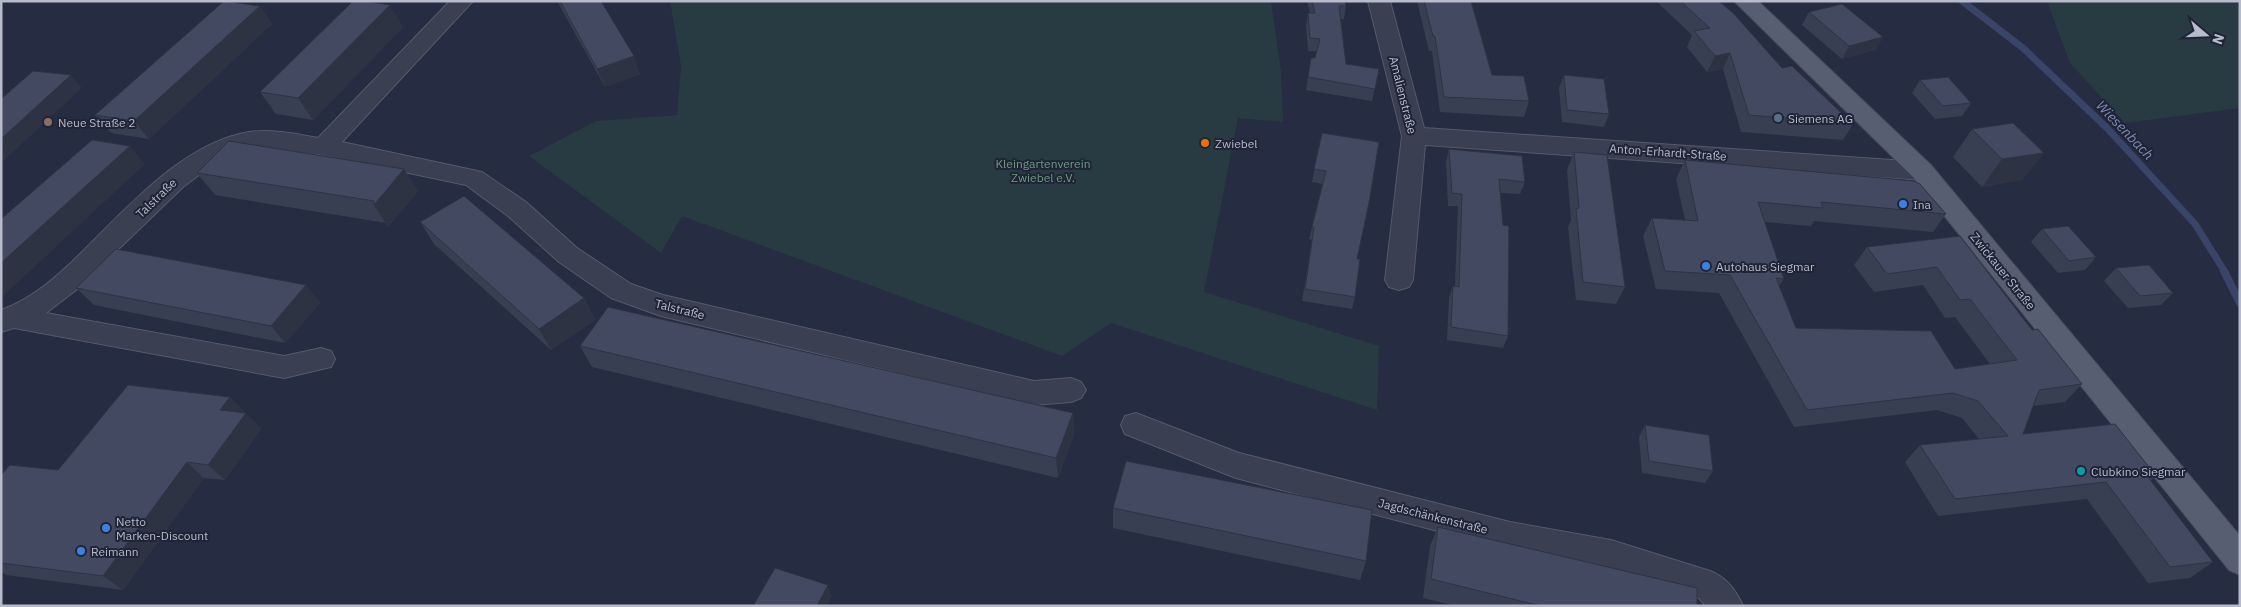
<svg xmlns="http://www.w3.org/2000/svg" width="2241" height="607" viewBox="0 0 2241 607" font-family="'IBM Plex Sans',sans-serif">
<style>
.green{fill:#283a42}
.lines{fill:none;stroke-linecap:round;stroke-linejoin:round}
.stream-far1{stroke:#394468;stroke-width:7}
.stream{stroke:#394468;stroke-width:8}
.minor-casing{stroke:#555a6b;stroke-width:2}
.major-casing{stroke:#44485a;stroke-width:2}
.minor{fill:#3a3f51;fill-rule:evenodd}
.major{fill:#585e71;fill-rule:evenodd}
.wall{fill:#393f53}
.shaded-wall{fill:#2e3344}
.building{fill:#424961;stroke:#2e3344}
.service-dot{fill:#5c6f8a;stroke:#1f2436;stroke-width:2}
.education-dot{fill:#8d6e63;stroke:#1f2436;stroke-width:2}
.food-dot{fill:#e8710a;stroke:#1f2436;stroke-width:2}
.shop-dot{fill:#3f7fe0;stroke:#1f2436;stroke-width:2}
.culture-dot{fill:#0f9aa8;stroke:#1f2436;stroke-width:2}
.labels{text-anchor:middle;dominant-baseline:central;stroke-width:4;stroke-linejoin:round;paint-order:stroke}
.street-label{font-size:12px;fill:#b7bbcb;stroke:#1f2436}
.poi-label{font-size:12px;fill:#b7bbcb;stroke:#1f2436;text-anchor:start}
.park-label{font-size:12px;fill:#6e9c81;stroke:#1f2436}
.water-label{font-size:14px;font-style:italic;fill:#7e8bb2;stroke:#1f2436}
</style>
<rect width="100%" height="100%" fill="#262c41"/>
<!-- green -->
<g class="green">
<path d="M670,1H1271L1281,72L1283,122L1238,118L1204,292L1379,346L1377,410L1111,323L1062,356L682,216L661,253L529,156L596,121L677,115L681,66Z"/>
<path d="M2047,1H2240V108L2125,123L2070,63Z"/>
</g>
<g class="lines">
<!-- stream-far1 -->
<path class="stream-far1" d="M1962,1L2023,48L2107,128L2195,224L2225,272"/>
<!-- stream -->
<path class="stream" d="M2224,271L2240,303"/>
<defs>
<g id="minor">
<path d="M450,1H473L342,142L482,172L526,202L577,248L631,284L663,295L1034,381L1071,378L1081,382L1086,390L1081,398L1071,402L1034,405L661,316L611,298L559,262L508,216L466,185L323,155L264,148L250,149L231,155L207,169L183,187L76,290L46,313L284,356L321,348L331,351L335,359L331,367L284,378L14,328L1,332V310C32,299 58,276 81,253C127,208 183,143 249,132C272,129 296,134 318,138Z"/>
<path d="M1368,1H1390L1424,128L1922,162L1931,165L1934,171L1931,177L1922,180L1425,145L1413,280L1409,287L1399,290L1389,287L1385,280L1402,136Z"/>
<path d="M1136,413L1239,453L1510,522L1611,540L1710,571C1726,577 1736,590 1743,606H1706L1699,598L1611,570L1510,550L1236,478L1125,434L1121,425L1125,416Z"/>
</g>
<path id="major" d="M1734,1H1758L1931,165L2240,536V575L2229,570L1913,177Z"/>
</defs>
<!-- minor casing -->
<use href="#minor" class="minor-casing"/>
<!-- major casing -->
<use href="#major" class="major-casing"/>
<!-- minor -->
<use href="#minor" class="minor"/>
<!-- major -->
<use href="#major" class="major"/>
</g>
<!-- wall -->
<g class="wall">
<path d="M557,1H601L640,74L605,87Z"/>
<path d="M1307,1H1345L1346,6L1344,19H1341L1346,64L1379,69L1372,101L1306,90L1311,58H1315L1317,51H1308L1306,26L1308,13H1310Z"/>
<path d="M1417,1H1471L1492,75L1529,101L1524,117L1440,112L1432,51H1429Z"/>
<path d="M1656,1H1719L1782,68L1853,124L1843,140L1741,132L1723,69L1707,72L1687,47L1692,35Z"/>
<path d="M260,6L272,24L149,139L111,133L95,115Z"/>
<path d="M1809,12L1883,37L1875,50L1842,59L1802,25Z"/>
<path d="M403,27L313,120L276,114L260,92Z"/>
<path d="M1564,75L1609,114L1604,127L1562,122L1559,88Z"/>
<path d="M1920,80L1971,103L1962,116L1935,119L1912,93Z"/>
<path d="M1972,129L2044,153L2022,180L1982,187L1953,157Z"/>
<path d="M1322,133L1357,259L1355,297L1352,309L1302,301L1312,240L1309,239L1312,227L1323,184L1312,182Z"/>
<path d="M1449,149L1525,182L1520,194L1500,193L1508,336L1503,348L1447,340L1449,298L1453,286H1455L1458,206H1448L1446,162Z"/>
<path d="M1574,152L1625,287L1616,304L1576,300L1568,227L1571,220L1567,170Z"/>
<path d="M1685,160L1946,214L1933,232L1814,221L1811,226L1764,222L1784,279L1779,286L1796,328L1955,369L1990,364L1955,317L1945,318L1923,285L1874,292L1854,265L1867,247L1960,236L2032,330L2082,384L2065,402L2033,406L2023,434L2156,476L2150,481L2213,562L2190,578L2148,583L2087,499L1938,516L1905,462L1920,445L1979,439L1962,418L1937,410L1794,427L1719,293L1656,289L1643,236L1652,218L1685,220L1676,179Z"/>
<path d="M404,169L418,191L388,227L386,223L215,195L197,173Z"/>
<path d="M420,222L584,298L595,320L551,350L434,244Z"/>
<path d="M2042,229L2096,257L2085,270L2058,273L2031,242Z"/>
<path d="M2116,268L2173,293L2161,305L2128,308L2104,281Z"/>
<path d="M306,285L320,303L285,343L94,305L76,288Z"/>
<path d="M580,346L1073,413L1074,434L1058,478L592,367Z"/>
<path d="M230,397L261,429L225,480L204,478L123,590L6,575L1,571V475L58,470Z"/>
<path d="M1645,425L1713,471L1705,483L1642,473L1639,437Z"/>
<path d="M1113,508L1366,561L1360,580L1113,528Z"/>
<path d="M1438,527L1697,606H1456L1423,598L1430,546Z"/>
</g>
<!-- shaded-wall -->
<g class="shaded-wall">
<path d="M390,5L403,27L313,120L298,98Z"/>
<path d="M260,6L272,24L149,139L134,121Z"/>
<path d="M1883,37L1875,50L1842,59L1849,46Z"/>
<path d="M1730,53L1723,69L1707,72L1715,56Z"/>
<path d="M634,56L640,74L605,87L597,69Z"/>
<path d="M71,75L82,88L1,163V139Z"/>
<path d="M130,146L145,164L1,298V263Z"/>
<path d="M2044,153L2022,180L1982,187L2002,159Z"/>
<path d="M404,169L418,191L388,227L374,205Z"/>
<path d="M306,285L320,303L285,343L271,326Z"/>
<path d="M584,298L595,320L551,350L539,329Z"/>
<path d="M230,397L245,413L220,410Z"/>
<path d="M246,413L261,429L225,480L208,465Z"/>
<path d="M1073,413L1074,434L1058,478L1056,458Z"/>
<path d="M187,462L204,478L123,590L103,576Z"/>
<path d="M828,585L832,596L827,606H817Z"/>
</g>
<!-- building -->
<g class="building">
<path d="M224,1L260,6L134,121L95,115Z"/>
<path d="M353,1H365L390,5L298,98L260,92Z"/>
<path d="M560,1H601L634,56L597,69Z"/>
<path d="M1312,1H1345L1346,6H1339L1346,64L1379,69L1375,89L1308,77L1311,58H1315L1320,39L1310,38L1308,13H1315Z"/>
<path d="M1424,1H1471L1492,75L1524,76L1529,101L1444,97L1435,36H1433Z"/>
<path d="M1680,1H1719L1734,14L1782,68L1792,66L1853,124L1749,115L1730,53L1715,56L1694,31L1710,28Z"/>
<path d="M1842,4L1883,37L1849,46L1809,12Z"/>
<path d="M33,71L71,75L1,139V99Z"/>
<path d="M1564,75L1604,79L1609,114L1567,110Z"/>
<path d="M1948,77L1971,103L1943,106L1920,80Z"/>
<path d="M2013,123L2044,153L2002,159L1972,129Z"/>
<path d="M1322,133L1379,142L1369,203L1357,259H1360L1355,297L1305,289L1314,227H1312L1326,171L1314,169Z"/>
<path d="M92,140L130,146L1,263V219Z"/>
<path d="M229,141L404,169L374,205V201L197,173Z"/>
<path d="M1449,149L1522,156L1525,182L1499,179L1503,225L1509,226L1508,336L1451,327L1453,286L1459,287L1462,194L1452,193Z"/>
<path d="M1574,152L1607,155L1625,287L1583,282L1576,209L1579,208Z"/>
<path d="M1685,160L1914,181L1920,184L1946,214L1821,202L1823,208L1758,202L1784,279L1776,278L1796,328L1931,331L1955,369L2017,360L1970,299L1960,300L1937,267L1887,274L1867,247L1960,236L2032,330L2038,329L2082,384L2039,390L2023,434L2115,424L2156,476L2148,477L2213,562L2170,567L2106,482L1955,499L1920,445L2008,436L1978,401L1953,393L1807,410L1730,275L1665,271L1652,218L1698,221Z"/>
<path d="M464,196L584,298L539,329L420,222Z"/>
<path d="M2068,226L2096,257L2069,261L2042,229Z"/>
<path d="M116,249L306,285L271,326L76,288Z"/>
<path d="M2149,265L2173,293L2140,296L2116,268Z"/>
<path d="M608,307L1073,413L1056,458L580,346Z"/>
<path d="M128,385L230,397L220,410L246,413L208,465L187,462L103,576L1,563V475L10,465L58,470Z"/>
<path d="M1645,425L1709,435L1713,471L1649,461Z"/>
<path d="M1126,461L1372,510L1366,561L1113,508Z"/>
<path d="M1438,527L1697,588V606H1541L1431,579Z"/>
<path d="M775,568L828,585L817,606H753Z"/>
</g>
<!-- markers -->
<circle class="service-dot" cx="1778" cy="118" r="5"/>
<circle class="education-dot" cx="48" cy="122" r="5"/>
<circle class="food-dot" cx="1205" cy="143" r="5"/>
<g class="shop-dot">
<circle cx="1903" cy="204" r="5"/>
<circle cx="1706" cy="266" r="5"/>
<circle cx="106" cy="528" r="5"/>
<circle cx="81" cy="551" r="5"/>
</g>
<circle class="culture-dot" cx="2081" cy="471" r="5"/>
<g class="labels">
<!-- street labels -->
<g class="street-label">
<text transform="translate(1403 95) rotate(76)">Amalienstraße</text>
<text transform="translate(1668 152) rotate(4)">Anton-Erhardt-Straße</text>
<text transform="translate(156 198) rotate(-44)">Talstraße</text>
<text transform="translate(2003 271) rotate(51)">Zwickauer Straße</text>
<text transform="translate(680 309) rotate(14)">Talstraße</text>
<text transform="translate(1433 516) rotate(14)">Jagdschänkenstraße</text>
</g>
<!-- poi labels -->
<g class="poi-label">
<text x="1788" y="118">Siemens AG</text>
<text x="58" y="122">Neue Straße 2</text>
<text x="1215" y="143">Zwiebel</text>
<text x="1913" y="204">Ina</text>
<text x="1716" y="266">Autohaus Siegmar</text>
<text x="2091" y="471">Clubkino Siegmar</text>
<text x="116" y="521">Netto<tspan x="116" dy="14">Marken-Discount</tspan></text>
<text x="91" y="551">Reimann</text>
</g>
<!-- park labels -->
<g class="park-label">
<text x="1043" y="163">Kleingartenverein<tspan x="1043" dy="14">Zwiebel e.V.</tspan></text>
</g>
<!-- water labels -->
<g class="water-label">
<text transform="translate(2125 130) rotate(46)">Wiesenbach</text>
</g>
</g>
<!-- border -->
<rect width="2241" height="607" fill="none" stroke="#b7bbcb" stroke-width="5"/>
<!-- north arrow -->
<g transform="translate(2206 35) rotate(109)" stroke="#1f2436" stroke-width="4" paint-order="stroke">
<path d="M0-4L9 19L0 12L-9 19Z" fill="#b7bbcb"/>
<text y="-8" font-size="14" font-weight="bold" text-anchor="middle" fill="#b7bbcb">N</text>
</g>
</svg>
